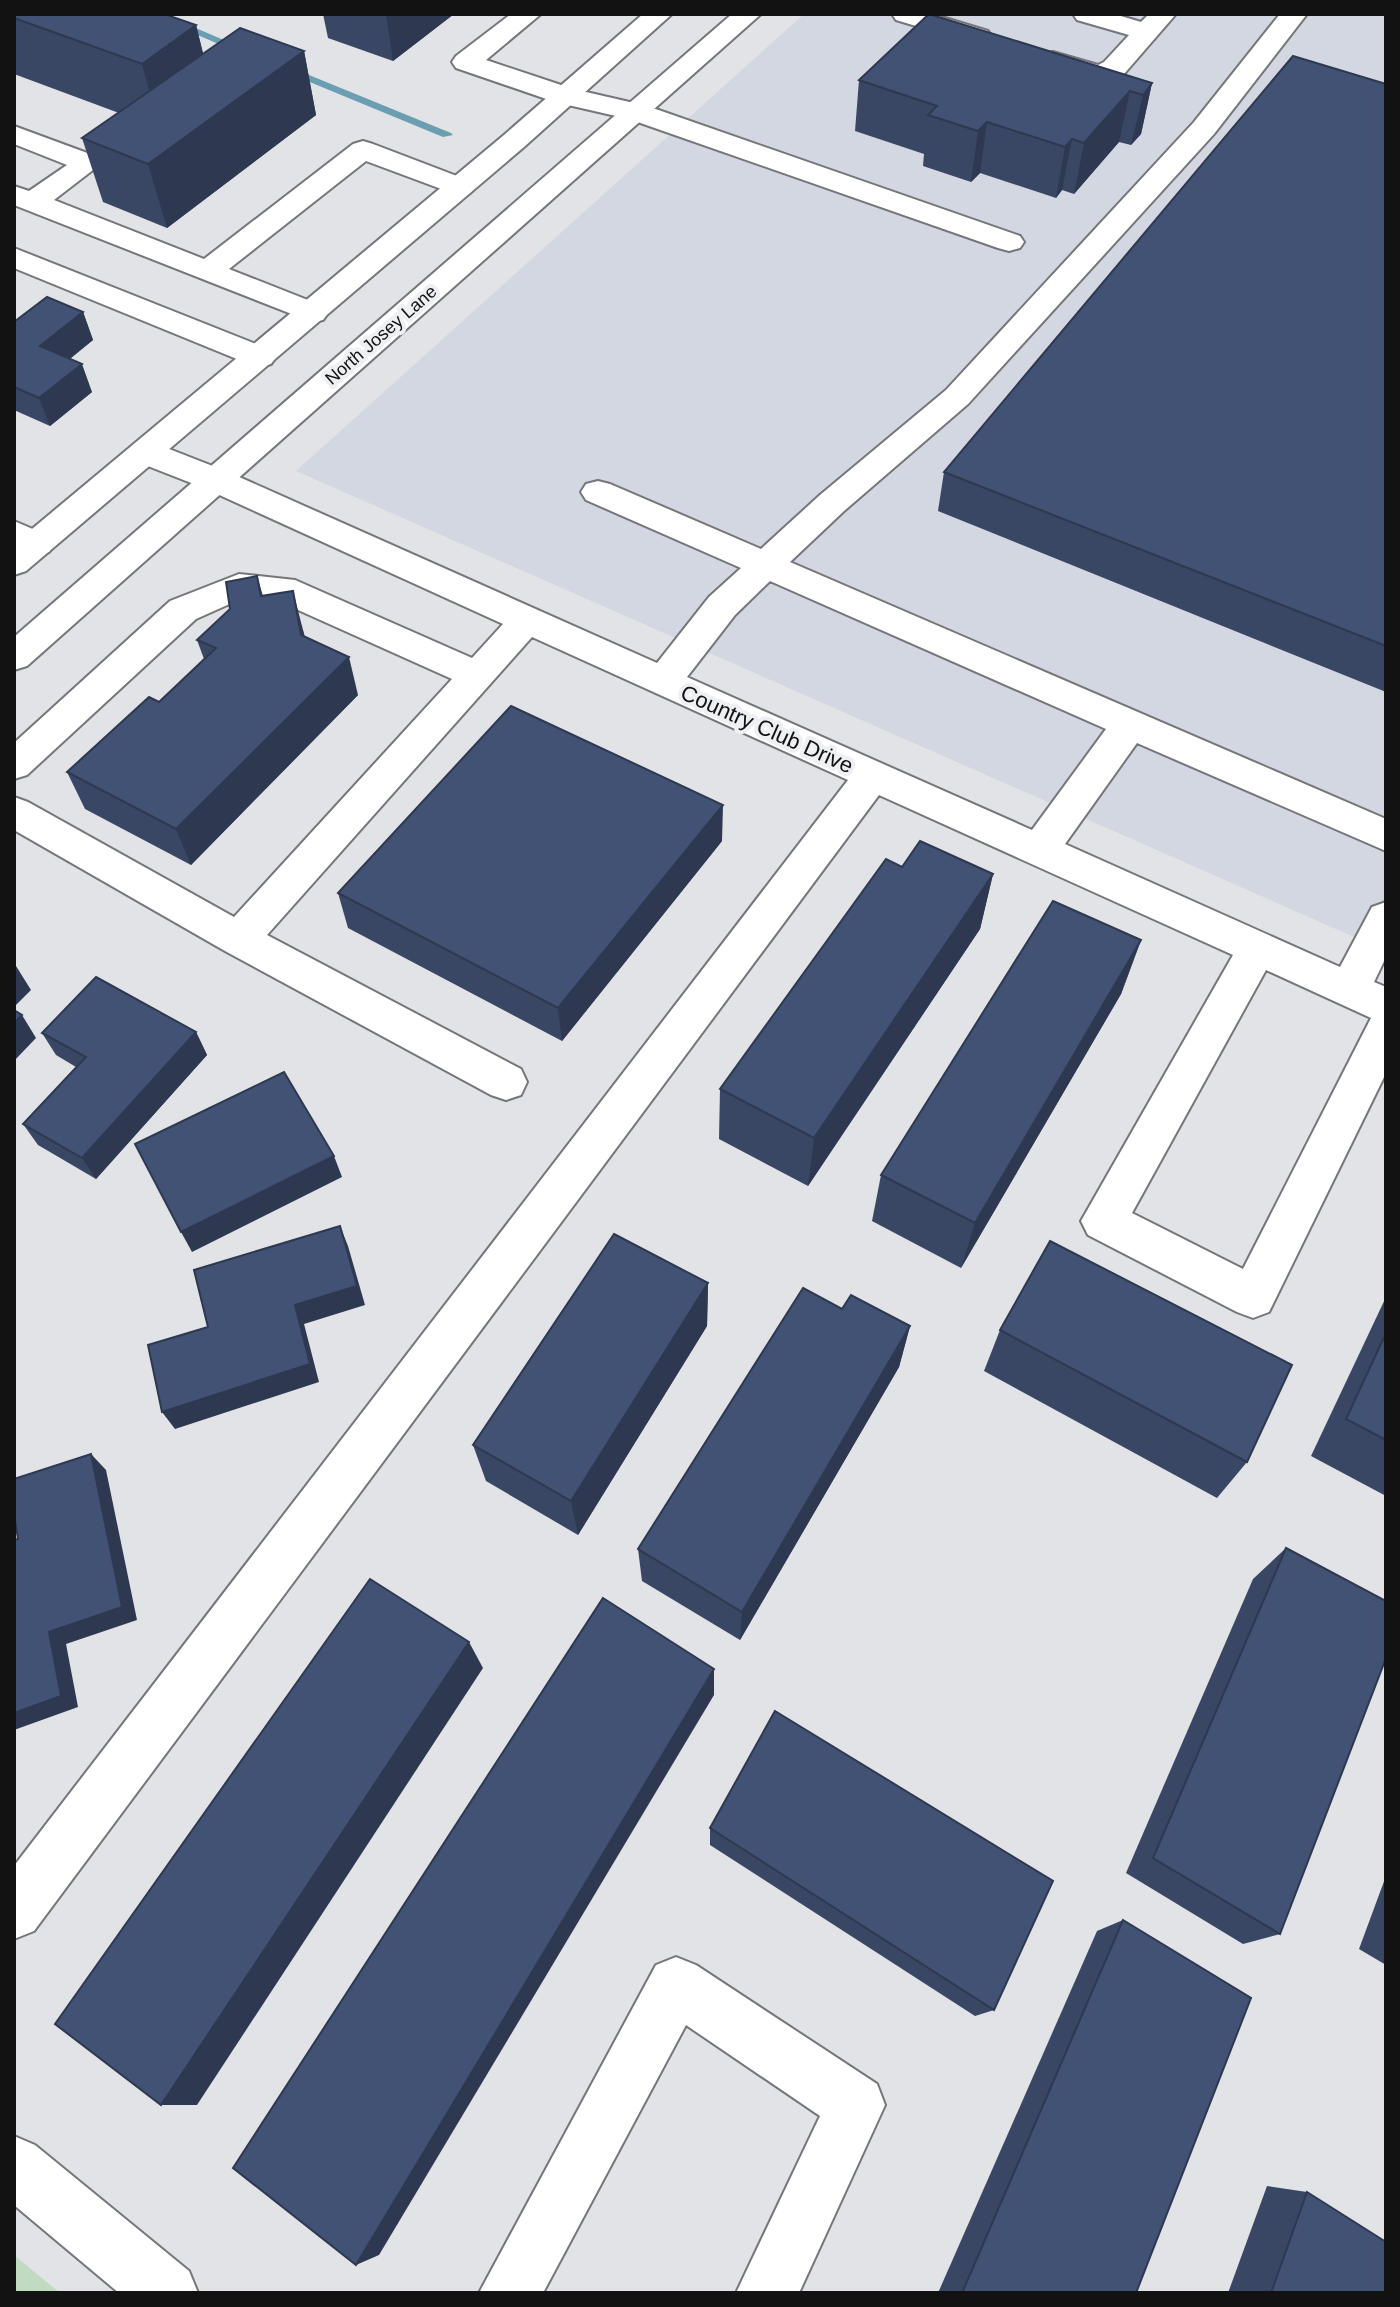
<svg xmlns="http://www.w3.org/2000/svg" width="1400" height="2307" viewBox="0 0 1400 2307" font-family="Arial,sans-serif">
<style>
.built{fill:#d2d7e1}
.green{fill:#c0dbc2}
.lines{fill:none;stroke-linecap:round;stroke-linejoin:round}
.stream{fill:#6c9eb1;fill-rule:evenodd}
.minor-casing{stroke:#757679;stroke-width:4}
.major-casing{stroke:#757679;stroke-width:4}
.minor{fill:#fff;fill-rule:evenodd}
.major{fill:#fff;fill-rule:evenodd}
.wall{fill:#394764}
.shaded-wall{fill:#2e3951}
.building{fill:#425274;stroke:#2e3951;stroke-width:2}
.labels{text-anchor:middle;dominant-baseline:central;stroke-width:8;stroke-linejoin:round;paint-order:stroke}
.far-street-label{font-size:18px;fill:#121213;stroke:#eef0f3}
.street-label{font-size:22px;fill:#121213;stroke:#eef0f3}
</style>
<rect width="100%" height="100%" fill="#e1e3e6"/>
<!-- built -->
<path class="built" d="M804,14H1386V951L296,471Z"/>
<!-- green -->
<path class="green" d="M14,2255L60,2293H14Z"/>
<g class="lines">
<!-- stream -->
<g class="stream">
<path d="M149,14H163L247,50L237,52Z"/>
<path d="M287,66L451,133L453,135L443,137L283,71L281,69Z"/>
</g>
<defs>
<g id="minor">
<path d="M511,14H541L486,60L573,89L647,106L1020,236L1024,242L1020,248L1009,251L998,248L629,119L555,102L456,68L452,62L456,56Z"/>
<path d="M892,14H932L988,31L992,37L988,43L979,45L896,20Z"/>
<path d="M1073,14H1114L1141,22L1149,14H1176L1124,74L1109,80L1099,82L1043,66L1039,60L1043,54L1053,52L1098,65L1104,62L1129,35L1077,20Z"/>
<path d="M1280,14H1307L1214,134L968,404L844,511L790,562L1386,819V851L1137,743L1065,844L1340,967L1372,907L1386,902V957L1374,982L1386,987V1073L1269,1312L1253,1318L1237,1312L1088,1235L1081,1221L1233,955L879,795L34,1931L14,1939V1866L848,780L532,637L267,935L521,1069L527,1082L521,1095L506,1100L491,1095L225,951L14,830V797L28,802L234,917L452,679L278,601L243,598L196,619L27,775L14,779V743L170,601L239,574L295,580L472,658L503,624L204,488L135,461L130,453L135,445L147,442L159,445L228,472L657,663L709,597L741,568L586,500L581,492L586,484L598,481L610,484L761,549L820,495L946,390L1194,122ZM770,581L1106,729L1032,830L687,677L735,615ZM1266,970L1371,1018L1243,1269L1132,1213Z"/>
<path d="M14,126L98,157L102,163L54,200L204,259L353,144L363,141L373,144L470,181L475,187L470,193L460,196L366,161L229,269L323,306L328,313L323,320L312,322L14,205V186L29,191L67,165L14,144Z"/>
<path d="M14,248L271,350L276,357L271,364L260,367L249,364L14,268Z"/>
<path d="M14,521L49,536L54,544L49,552L37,556L14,547Z"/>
<path d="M676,1957L696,1965L877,2084L885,2105L799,2293H736L820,2116L686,2025L543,2293H479L656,1965Z"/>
<path d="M14,2136L35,2145L189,2271L198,2293H119L14,2205Z"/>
</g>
<g id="major">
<path d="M643,14H672L524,147L26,571L14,575V544L504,135Z"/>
<path d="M732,14H761L27,666L14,670V637Z"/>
</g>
</defs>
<!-- minor casing -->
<use href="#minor" class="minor-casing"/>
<!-- major casing -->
<use href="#major" class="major-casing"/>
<!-- minor -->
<use href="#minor" class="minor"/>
<!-- major -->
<use href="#major" class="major"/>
</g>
<!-- wall -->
<g class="wall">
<path d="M14,14L196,25L203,54L304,51L316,115L167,228L103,202L82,138L119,113L14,74Z"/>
<path d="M323,14H454L393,61L328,38Z"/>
<path d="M859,80L1152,83L1141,134L1131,145L1119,142L1074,194L1062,190L1056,198L980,173L971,182L923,166L924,154L855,131Z"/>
<path d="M1386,84V692L938,511L944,472Z"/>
<path d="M83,312L93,340L70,359L92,392L50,426L14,410V322Z"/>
<path d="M257,576L263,596L303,630L305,637L358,695L191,865L85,809L67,772L159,702L204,659L197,640L230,609Z"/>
<path d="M722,841L562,1041L348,928L338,893Z"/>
<path d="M902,867L993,874L980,929L808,1186L719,1139L720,1089Z"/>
<path d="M1141,940L1121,994L961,1268L872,1221L881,1175Z"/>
<path d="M196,1032L207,1055L96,1179L38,1145L23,1124L76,1067L56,1055L42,1033Z"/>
<path d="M708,1283L707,1326L578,1535L486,1481L473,1445Z"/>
<path d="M1386,1297V1496L1311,1456Z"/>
<path d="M842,1309L910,1326L899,1367L740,1640L642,1581L638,1549Z"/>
<path d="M1000,1330L1247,1462L1217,1498L984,1371Z"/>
<path d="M1286,1548L1280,1934L1243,1944L1126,1873L1253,1579Z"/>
<path d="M710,1828L994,2010L975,2016L710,1845Z"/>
<path d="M1386,1876V1965L1359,1949Z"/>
<path d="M1123,1920L1136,2293H938L1097,1931Z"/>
<path d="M1267,2186L1307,2192L1386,2293H1228Z"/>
</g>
<!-- shaded-wall -->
<g class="shaded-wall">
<path d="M386,14H454L393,61Z"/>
<path d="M196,25L212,89L159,128L142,64Z"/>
<path d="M304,51L316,115L167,228L148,164Z"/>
<path d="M1152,83L1141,134L1131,145L1143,95Z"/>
<path d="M1130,91L1119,142L1074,194L1084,143Z"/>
<path d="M987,122L980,173L971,182L978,131Z"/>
<path d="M1072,139L1062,190L1056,198L1065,147Z"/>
<path d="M83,312L93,340L50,374L40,346Z"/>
<path d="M82,364L92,392L50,426L39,398Z"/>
<path d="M293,591L303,630L311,674L301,635Z"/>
<path d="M349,657L358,695L191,865L176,829Z"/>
<path d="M723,805L722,841L562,1041L558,1008Z"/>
<path d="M993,874L980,929L808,1186L814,1138Z"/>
<path d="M1141,940L1121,994L961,1268L975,1223Z"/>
<path d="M16,966L31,990L14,1007V969Z"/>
<path d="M22,1015L36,1038L14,1061V1023Z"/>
<path d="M196,1032L207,1055L96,1179L82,1158Z"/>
<path d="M334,1156L342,1177L192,1252L181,1232Z"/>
<path d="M340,1226L348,1246L365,1305L304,1324L319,1382L175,1429L162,1412L295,1305Z"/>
<path d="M708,1283L707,1326L578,1535L571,1501Z"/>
<path d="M910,1326L899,1367L740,1640L742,1612Z"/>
<path d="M91,1454L106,1470L137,1620L66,1644L78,1707L14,1730V1713L49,1632Z"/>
<path d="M469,1642L483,1668L197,2105H161Z"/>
<path d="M714,1669V1695L379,2255L356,2265Z"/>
</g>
<!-- building -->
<g class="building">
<path d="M14,14H164L196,25L142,64L14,18Z"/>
<path d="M929,14L1152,83L1143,95L1130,91L1084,143L1072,139L1065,147L987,122L978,131L928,115L937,106L859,80Z"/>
<path d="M240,28L304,51L148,164L82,138Z"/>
<path d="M1293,56L1386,84V646L944,472Z"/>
<path d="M47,297L83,312L40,346L82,364L39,398L14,387V322Z"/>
<path d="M257,576L261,596L293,591L301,635L349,657L176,829L67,772L149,697L159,702L216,648L197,640L230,609L226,582Z"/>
<path d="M511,706L723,805L558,1008L338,893Z"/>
<path d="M920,841L993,874L814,1138L720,1089L886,859L902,867Z"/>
<path d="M1053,901L1141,940L975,1223L881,1175Z"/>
<path d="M96,977L196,1032L82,1158L23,1124L86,1057L42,1033Z"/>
<path d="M14,1010L22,1015L14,1023Z"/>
<path d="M284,1072L334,1156L181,1232L135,1144Z"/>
<path d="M340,1226L357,1286L295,1305L310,1364L162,1412L148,1345L208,1327L194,1270Z"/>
<path d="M614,1234L708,1283L571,1501L473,1445Z"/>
<path d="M1050,1241L1292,1365L1247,1462L1000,1330Z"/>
<path d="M803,1288L842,1309L851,1295L910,1326L742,1612L638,1549Z"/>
<path d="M1386,1333V1440L1346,1419Z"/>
<path d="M91,1454L122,1607L49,1632L61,1696L14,1713V1540L18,1539L14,1514V1479Z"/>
<path d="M1286,1548L1386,1601V1658L1280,1934L1153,1858Z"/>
<path d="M370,1579L469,1642L161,2105L55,2024Z"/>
<path d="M603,1598L714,1669L356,2265L233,2168Z"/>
<path d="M775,1711L1053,1881L994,2010L710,1828Z"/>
<path d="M1123,1920L1251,1998L1136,2293H962Z"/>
<path d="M1307,2192L1386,2242V2293H1271Z"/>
</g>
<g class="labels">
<!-- far-street labels -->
<g class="far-street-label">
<text transform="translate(381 335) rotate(-41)">North Josey Lane</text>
</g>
<!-- street labels -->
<g class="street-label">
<text transform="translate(767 729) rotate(24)">Country Club Drive</text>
</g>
</g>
<!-- border -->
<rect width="1400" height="2307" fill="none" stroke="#121213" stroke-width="32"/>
</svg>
